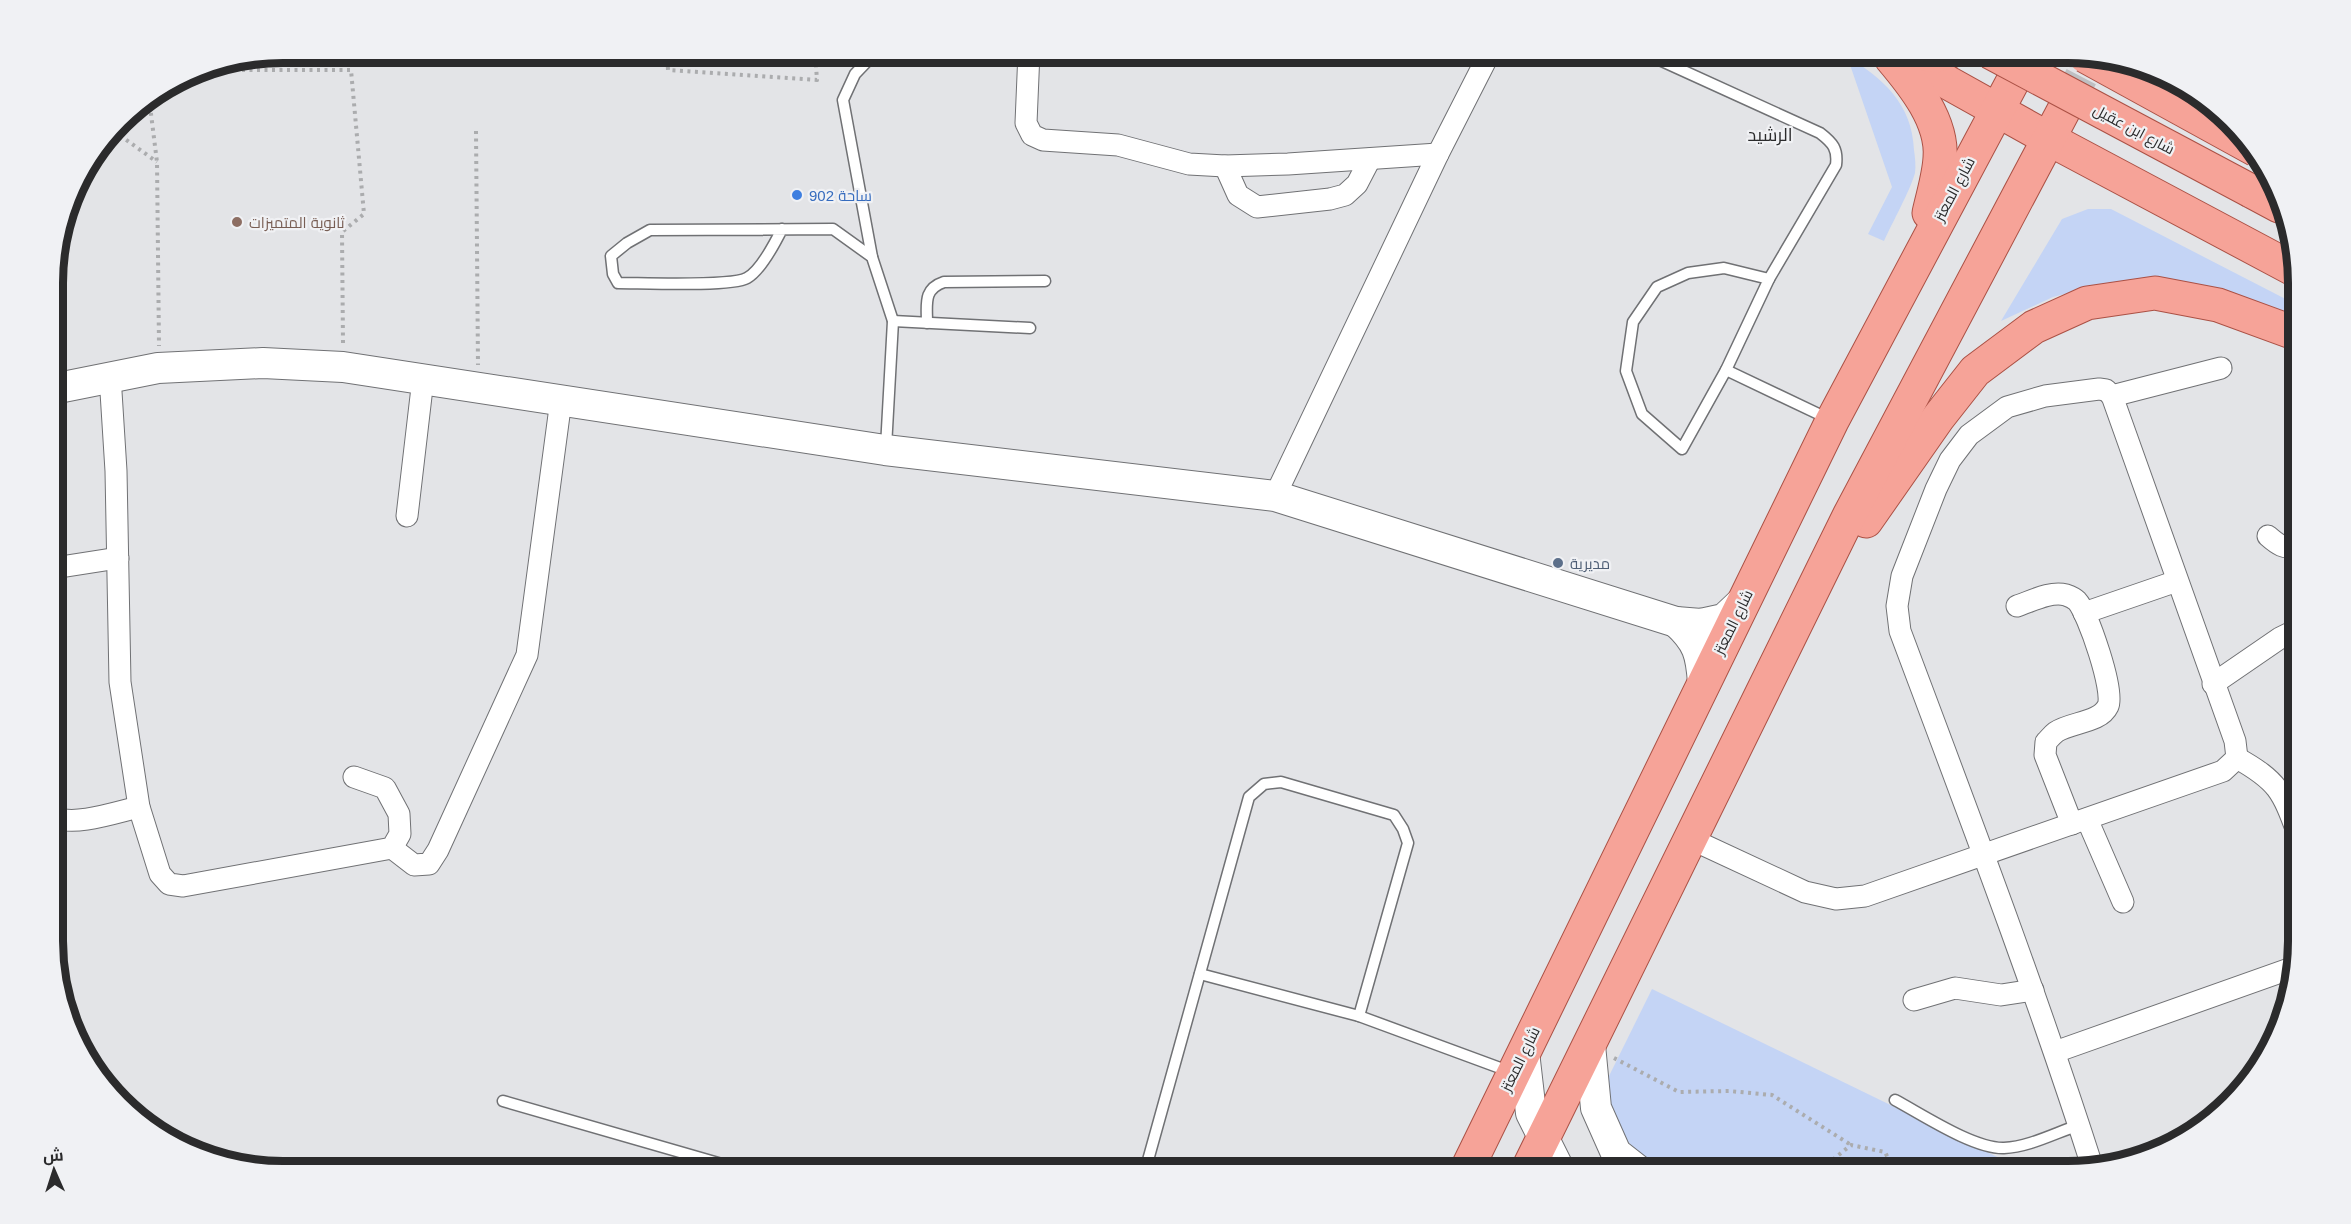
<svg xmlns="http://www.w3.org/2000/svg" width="2351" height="1224" viewBox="0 0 2351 1224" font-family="Helvetica,Cairo,sans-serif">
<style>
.green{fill:#c4d4f5}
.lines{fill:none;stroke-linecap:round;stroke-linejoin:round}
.primary-tunnel{stroke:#bebfc2;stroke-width:33;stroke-dasharray:33 16;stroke-linecap:butt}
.lane-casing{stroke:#707174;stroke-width:13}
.street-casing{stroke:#707174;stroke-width:23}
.secondary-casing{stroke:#707174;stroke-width:32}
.primary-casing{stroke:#ab5145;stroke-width:35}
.path{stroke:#abacae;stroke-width:4;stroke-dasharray:3 4.5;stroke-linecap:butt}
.lane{stroke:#fff;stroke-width:10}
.street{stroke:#fff;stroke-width:21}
.secondary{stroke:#fff;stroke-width:30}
.primary{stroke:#f6a398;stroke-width:33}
.primary-bridge-casing{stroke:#ab5145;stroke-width:35;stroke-linecap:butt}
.primary-bridge{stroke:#f6a398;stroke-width:33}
.shop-dot{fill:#3f7fe0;stroke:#f0f1f4;stroke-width:2}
.education-dot{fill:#8d6e63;stroke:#f0f1f4;stroke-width:2}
.service-dot{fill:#5c6f8a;stroke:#f0f1f4;stroke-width:2}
.labels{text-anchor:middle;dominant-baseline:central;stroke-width:4.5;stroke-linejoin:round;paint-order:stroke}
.street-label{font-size:15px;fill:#2b2b2c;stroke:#f0f1f4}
.shop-label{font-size:15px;fill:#366cbe;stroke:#f0f1f4;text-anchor:start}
.education-label{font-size:15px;fill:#785e54;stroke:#f0f1f4;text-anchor:start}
.service-label{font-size:15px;fill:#4e5e75;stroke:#f0f1f4;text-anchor:start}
.quarter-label{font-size:18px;fill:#2b2b2c;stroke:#f0f1f4}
.rim{fill:none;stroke:#2b2b2c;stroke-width:8}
</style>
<rect width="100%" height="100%" fill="#e3e4e7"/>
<!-- green -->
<g class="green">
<path d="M1847,56C1883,79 1912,103 1914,150C1915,157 1916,166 1915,173C1910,191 1892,223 1884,241L1868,234L1892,187Z"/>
<path d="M2088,209H2111L2297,305V322L2095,286L2053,297L2001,321L2062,219Z"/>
<path d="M1652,989L2026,1171H1663L1654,1167L1619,1133L1609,1105V1076Z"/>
</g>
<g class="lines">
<!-- primary-tunnel -->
<path class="primary-tunnel" d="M2066,106L2091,58"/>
<defs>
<g id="lane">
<path d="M1653,57L1820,133C1833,143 1838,149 1836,165L1769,279"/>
<path d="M782,229C775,243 760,271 747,278C731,287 642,283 618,283L613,274L611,256L627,243L650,230L833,229L872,257L893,321L886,447"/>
<path d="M872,257L843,100L855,74L876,52"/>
<path d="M1724,268L1769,279L1726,370L1682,449L1642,414L1626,371L1633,322L1657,287L1688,273Z"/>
<path d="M893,321L1030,328"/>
<path d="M927,323C927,304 923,289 944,282L1045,281"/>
<path d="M1726,370L1829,419"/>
<path d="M1200,974L1359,1016L1511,1072"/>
<path d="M1895,1100C1923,1115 1974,1149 2004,1148C2029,1147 2055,1133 2079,1125"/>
<path d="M503,1101L746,1171"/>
<path d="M1145,1171L1249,797L1264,784L1281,782L1394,815L1403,829L1408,843L1359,1016"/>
</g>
<g id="street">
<path d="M1029,52L1026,123L1032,135L1043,140L1118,145L1189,164L1225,166L1288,164L1438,154"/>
<path d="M1225,166L1238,195L1257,207L1330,199L1345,195L1357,184L1370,159"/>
<path d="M110,376L116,471L120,682L139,807L160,874L169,884L183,886L392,848L400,834L399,814L385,788L354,777"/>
<path d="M2112,396L2221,368"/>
<path d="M1275,496L1438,154L1490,52"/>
<path d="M407,516L423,379"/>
<path d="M2268,536C2277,544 2285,550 2297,546"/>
<path d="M54,568L118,558"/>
<path d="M2017,606C2032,601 2050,591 2066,595C2069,596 2075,599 2077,601C2088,613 2115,692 2108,706C2100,723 2071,722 2056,732C2052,735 2049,739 2046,742L2045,755L2072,824"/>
<path d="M2084,613L2177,581"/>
<path d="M2213,684L2280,638L2298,629"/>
<path d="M2237,758C2278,781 2282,791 2298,834"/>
<path d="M54,817C74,827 117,812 139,807"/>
<path d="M2087,819L2123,902"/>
<path d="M1691,839L1805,892L1836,899L1865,896L2223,771L2237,758L2235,741L2112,396L2106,390L2099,389L2045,396L2007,407L1969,435L1950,460L1936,489L1902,576L1897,606L1900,631C1967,810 2035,988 2093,1169"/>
<path d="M392,848L414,865L429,864L438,850L527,655L561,400"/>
<path d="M1914,1000L1955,988L2001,995L2033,990"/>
<path d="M2055,1052L2292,968"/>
</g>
<g id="secondary">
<path d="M53,389L158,368L263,363L343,367L885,450L1275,496L1676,622L1701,624L1724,619L1743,601"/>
<path d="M1676,622C1698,642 1701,654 1703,683"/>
<path d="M1590,1045L1596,1108L1616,1153L1639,1171"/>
<path d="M1524,1052L1531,1113L1560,1171"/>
</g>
<g id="primary">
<path d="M1893,52L2049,139L2297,271"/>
<path d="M1907,52L1936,56L1949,52"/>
<path d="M1891,58C1913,84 1943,121 1940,158C1939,176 1933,195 1929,213"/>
<path d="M2251,191L2279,206"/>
<path d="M1866,521L1938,418L1975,371L2034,327L2087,303L2155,293L2218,305L2297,334"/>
<path d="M1466,1171L1832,421L2014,79"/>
<path d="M1527,1171L1849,516L2066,106"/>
</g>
</defs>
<!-- lane casing -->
<use href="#lane" class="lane-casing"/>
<!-- street casing -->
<use href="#street" class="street-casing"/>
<!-- secondary casing -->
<use href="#secondary" class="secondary-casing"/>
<!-- primary casing -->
<use href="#primary" class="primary-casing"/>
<!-- path -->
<g class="path">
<path d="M667,52L668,70L817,80L815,52"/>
<path d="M197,70H351V52"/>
<path d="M149,98L157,162L159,346"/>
<path d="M114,131L157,162"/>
<path d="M476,131L478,365"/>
<path d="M343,343L342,232L364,214L351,70"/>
<path d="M1614,1058L1679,1092L1729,1091L1772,1095L1851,1145"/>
<path d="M1825,1171V1166L1851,1145L1885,1152L1894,1171"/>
</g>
<!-- lane -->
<use href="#lane" class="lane"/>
<!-- street -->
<use href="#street" class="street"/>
<!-- secondary -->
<use href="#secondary" class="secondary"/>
<!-- primary -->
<use href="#primary" class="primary"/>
<defs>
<g id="primary-bridge">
<path d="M1990,52L2251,191"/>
<path d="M2085,56L2256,150"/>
</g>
</defs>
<!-- primary-bridge casing -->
<use href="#primary-bridge" class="primary-bridge-casing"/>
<!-- primary-bridge -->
<use href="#primary-bridge" class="primary-bridge"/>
</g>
<!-- markers -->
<circle class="shop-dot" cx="797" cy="195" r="6"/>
<circle class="education-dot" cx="237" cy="222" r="6"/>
<circle class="service-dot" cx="1558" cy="563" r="6"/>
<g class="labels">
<!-- street labels -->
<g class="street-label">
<text transform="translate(2134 129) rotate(28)">شارع ابن عقيل</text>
<text transform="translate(1954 189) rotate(-62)">شارع المعتز</text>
<text transform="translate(1733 622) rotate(-64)">شارع المعتز</text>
<text transform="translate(1520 1059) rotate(-64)">شارع المعتز</text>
</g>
<!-- shop labels -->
<g class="shop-label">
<text x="809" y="195">ساحة 902</text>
</g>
<!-- education labels -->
<g class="education-label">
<text x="249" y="222">ثانوية المتميزات</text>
</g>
<!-- service labels -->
<g class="service-label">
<text x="1570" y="563">مديرية</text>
</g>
<!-- quarter labels -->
<g class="quarter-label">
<text x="1770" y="135">الرشيد</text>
</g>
</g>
<!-- crop -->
<path d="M0 0H2351V1224H0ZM283 63H2068A220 220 0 0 1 2288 283V941A220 220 0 0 1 2068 1161H283A220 220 0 0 1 63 941V283A220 220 0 0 1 283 63Z" fill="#f0f1f4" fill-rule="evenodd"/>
<path class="rim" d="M283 63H2068A220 220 0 0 1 2288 283V941A220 220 0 0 1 2068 1161H283A220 220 0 0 1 63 941V283A220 220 0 0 1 283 63Z"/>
<!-- north arrow -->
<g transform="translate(54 1170) rotate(357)" stroke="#f0f1f4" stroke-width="4.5" paint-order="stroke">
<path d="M0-4.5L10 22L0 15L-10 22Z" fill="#2b2b2c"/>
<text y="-9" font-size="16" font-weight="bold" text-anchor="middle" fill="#2b2b2c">ش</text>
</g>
</svg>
